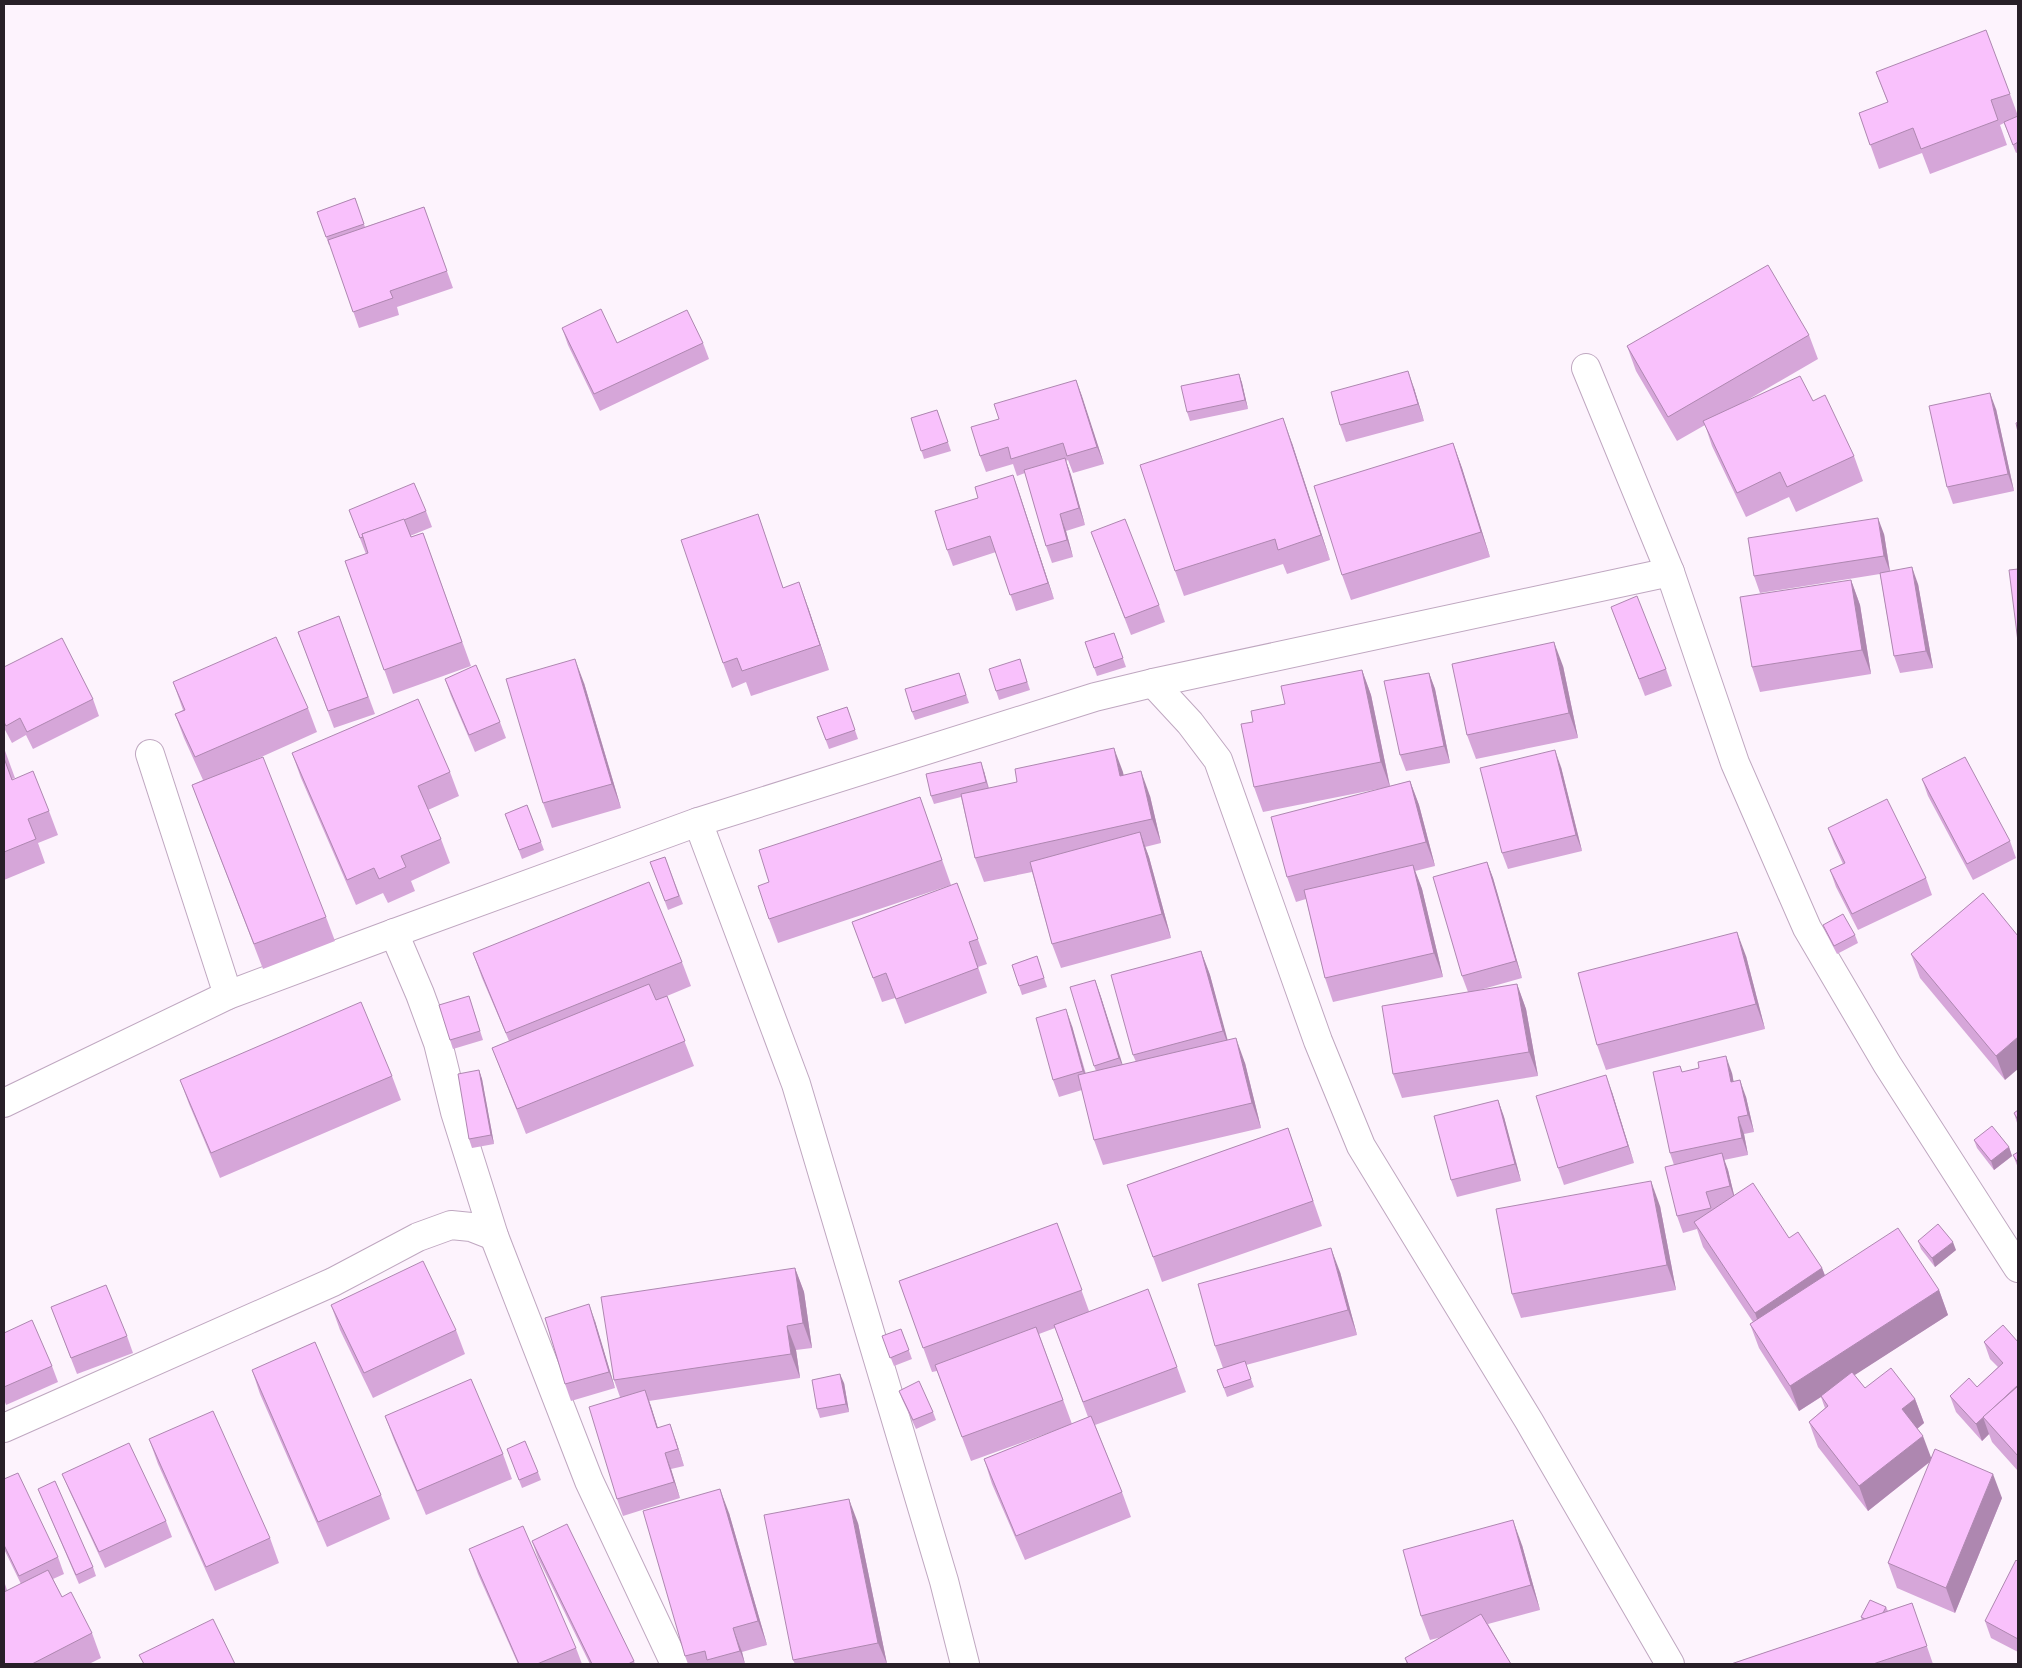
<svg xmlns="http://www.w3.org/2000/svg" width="2022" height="1668" viewBox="0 0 2022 1668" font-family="'Zilla Slab',serif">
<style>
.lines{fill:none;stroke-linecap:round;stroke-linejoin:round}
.minor-casing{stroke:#bfa7c0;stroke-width:30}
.minor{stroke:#fff;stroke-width:28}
.wall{fill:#d6a6d9;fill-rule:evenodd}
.shaded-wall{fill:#ae87b0}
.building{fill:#f9c1fc;stroke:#ae87b0}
</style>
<rect width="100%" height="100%" fill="#fdf3fd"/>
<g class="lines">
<defs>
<g id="minor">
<path d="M1586,368L1670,572L1735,763L1807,928L1887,1064L2018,1268"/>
<path d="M1153,683L1190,723L1218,760L1318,1041L1361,1146L1529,1421L1670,1664"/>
<path d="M150,754L228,995"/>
<path d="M698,822L796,1084L944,1581L965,1664"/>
<path d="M394,933L420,994L438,1043L455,1112L494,1236L589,1481L675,1664"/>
<path d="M4,1103L228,995L394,933L698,822L1095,697L1153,683L1670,572"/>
<path d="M4,1428L333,1282L418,1237L451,1225L471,1227L494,1236"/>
</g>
</defs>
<!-- minor casing -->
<use href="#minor" class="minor-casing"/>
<!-- minor -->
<use href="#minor" class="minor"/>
</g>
<!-- wall -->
<g class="wall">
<path d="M1876,72L2010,94L2018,116V152L2016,153L2004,123L2000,125L2007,145L1930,174L1922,153L1879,169L1859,113L1888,103Z"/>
<path d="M355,198L365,227L424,207L453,288L397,307L399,315L359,328L330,245H329L317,212Z"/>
<path d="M562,328L617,343H703L709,359L600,411L568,345Z"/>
<path d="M1809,335L1818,359L1744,402L1813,401L1854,456L1863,481L1796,512L1789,497L1746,517L1712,446L1705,425L1677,441L1636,371L1627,346Z"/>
<path d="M1239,374L1242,383L1248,409L1190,421L1187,412Z"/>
<path d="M1076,380L1104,464L1073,473L1068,460L1066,461L1071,475L1085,525L1066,531L1073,557L1052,563L1046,546L1025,473L1017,476L1013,464L986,472L980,456L999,419Z"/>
<path d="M1414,388L1424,421L1346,442L1340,425Z"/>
<path d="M1996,409L2014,491L1953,504L1947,487Z"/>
<path d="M937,410L951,451L924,459L911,418Z"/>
<path d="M1292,443L1330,560L1287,574L1283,564L1184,596L1175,571Z"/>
<path d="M1453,443L1462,468L1490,557L1351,600L1342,575Z"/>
<path d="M1013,475L1054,599L1016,611L996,552L953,566L947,550Z"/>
<path d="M349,510L426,511L432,527L410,536L411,537L423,533L471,666L393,694L345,561L366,554Z"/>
<path d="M758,514L783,588L808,607L829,670L751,696L746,682L732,688L723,663Z"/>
<path d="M1091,532L1159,605L1165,622L1131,635Z"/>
<path d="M1884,534L1890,571L1918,584L1933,668L1900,673L1894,656L1880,574L1760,593L1754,576Z"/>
<path d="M1851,580L1860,605L1871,674L1760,692L1752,667Z"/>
<path d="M1611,607L1666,669L1672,686L1645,696Z"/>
<path d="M339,616L375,714L334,728L298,632Z"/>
<path d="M1114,633L1126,667L1097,676L1085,642Z"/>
<path d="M1020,659L1030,690L999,700L996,691Z"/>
<path d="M1563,666L1578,738L1476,759L1467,735Z"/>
<path d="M4,667L93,699L99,716L33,749L26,735L12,743L4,728Z"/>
<path d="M1362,670L1371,695L1390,786L1410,781L1419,805L1435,866L1415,871L1422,889L1443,977L1333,1002L1325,978L1306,899L1296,902L1287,877L1383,788L1263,812L1254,787L1253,722L1285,704Z"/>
<path d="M959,673L969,703L915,720L912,712Z"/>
<path d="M1429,673L1435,689L1450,763L1406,771L1400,755Z"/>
<path d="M445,679L500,722L506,738L475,752L451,696Z"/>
<path d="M173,682L308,708L317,732L250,762L326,917L335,941L263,969L192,785L203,780L184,738L175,714L183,710Z"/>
<path d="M584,683L621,808L552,828L543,803Z"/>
<path d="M847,707L858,739L829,749L817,717Z"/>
<path d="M4,748L15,778L12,779L49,811L58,835L38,843L45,863L4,880Z"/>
<path d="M292,753L450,772L459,796L428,810L441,839L450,863L411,881L415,891L388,903L383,893L356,905L301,778Z"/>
<path d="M1561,767L1582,851L1508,869L1502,853Z"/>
<path d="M984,771L989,788L1123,772V776L1150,796L1161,843L1145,847L1149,857L1171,938L1061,968L1052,944L1032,872L984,882L975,858L961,797L934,804L931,796Z"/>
<path d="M1922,779L2010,841L2016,858L1973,880L1928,796Z"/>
<path d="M920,797L951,885L778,943L769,919V882Z"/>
<path d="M527,805L544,850L522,859L505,814Z"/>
<path d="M1828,828L1926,878L1932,895L1858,930L1836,887L1830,870L1843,864L1834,844Z"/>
<path d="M665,857L683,904L668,910L650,862Z"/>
<path d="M1487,862L1493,878L1522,978L1476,991L1517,984L1526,1009L1538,1076L1402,1098L1393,1074L1468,992L1462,976Z"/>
<path d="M957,883L987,964L978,967L987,993L905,1024L895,998L882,1002L852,922Z"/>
<path d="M1983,893L2005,1080L1920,978L1911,954Z"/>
<path d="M1823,925L1855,935L1858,943L1837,954L1826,933Z"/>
<path d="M1201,951L1210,975L1227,1040L1245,1063L1261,1128L1103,1165L1094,1140L1082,1090L1059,1097L1053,1080L1072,1026L1086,1074L1096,1071L1094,1066L1095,980L1101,997L1122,1065L1136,1062L1133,1055Z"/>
<path d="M473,953L682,962L691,986L667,996L694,1066L526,1134L492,1048L509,1041L482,978Z"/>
<path d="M1037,956L1047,987L1022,995L1012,965Z"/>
<path d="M1746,956L1765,1029L1606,1070L1597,1045Z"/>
<path d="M469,996L483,1040L453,1049L450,1040Z"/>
<path d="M1680,1066L1682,1072L1732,1073L1733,1081L1746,1097L1754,1132L1744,1134L1748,1155L1724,1160L1728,1170L1734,1195L1789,1238L1822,1268L1825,1275L1939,1290L1948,1315L1854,1375L1865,1388L1915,1399L1924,1423L1917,1429L1931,1460L2002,1498L1955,1613L1897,1588L1888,1563L1931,1461L1868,1511L1818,1447L1809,1422L1825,1408L1821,1397L1799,1411L1759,1348L1750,1324L1753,1322L1703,1247L1697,1229L1683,1233L1677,1216L1674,1165L1670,1153Z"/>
<path d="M479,1070L482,1079L494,1144L472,1148L469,1139Z"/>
<path d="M392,1076L401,1100L220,1178L189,1104L180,1080Z"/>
<path d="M1612,1092L1634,1163L1564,1185L1558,1168Z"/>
<path d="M1498,1100L1504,1117L1521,1181L1457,1197L1451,1180Z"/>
<path d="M2018,1110V1126L2014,1113Z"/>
<path d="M1288,1128L1322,1226L1162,1282L1127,1185Z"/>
<path d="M1974,1140L2009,1147L2012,1156L1994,1170L1977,1148Z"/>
<path d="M2018,1152V1168L2013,1155Z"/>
<path d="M1660,1206L1676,1290L1521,1318L1512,1294Z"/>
<path d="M1057,1223L1089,1311L1177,1367L1186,1392L1095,1425L1122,1492L1131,1517L1025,1560L992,1484L984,1459L1059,1429L971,1461L937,1371L932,1372L899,1281ZM1055,1328L1088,1417L1072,1424L1039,1334Z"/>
<path d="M1918,1241L1956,1250L1935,1267L1921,1249Z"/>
<path d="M795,1268L804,1292L812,1348L796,1350L800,1378L649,1401L658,1428L676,1441L684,1466L671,1469L680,1498L623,1516L617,1499L620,1397L614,1380Z"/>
<path d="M1340,1272L1357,1335L1246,1365L1254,1387L1227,1397L1217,1370L1223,1368L1215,1346Z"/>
<path d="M331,1305L456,1330L465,1354L373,1398L340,1330Z"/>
<path d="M51,1307L127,1336L133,1353L77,1374Z"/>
<path d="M595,1321L615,1388L571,1401L565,1384Z"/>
<path d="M901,1329L912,1359L894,1366L882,1336Z"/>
<path d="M4,1333L52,1366L58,1382L6,1405L4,1399Z"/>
<path d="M1984,1342H2018V1471L1992,1442L1989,1434L1982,1441L1956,1412L1950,1396L1977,1387L1998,1367L1990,1359Z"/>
<path d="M252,1370L381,1495L390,1519L327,1547L260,1394Z"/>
<path d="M844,1383L849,1412L820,1418L817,1409Z"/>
<path d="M899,1391L933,1412L936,1420L916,1429L902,1399Z"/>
<path d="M385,1416L503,1454L512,1479L426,1515L394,1440Z"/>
<path d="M149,1439L270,1538L279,1563L215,1591L158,1464Z"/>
<path d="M507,1449L538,1472L541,1480L522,1488Z"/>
<path d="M62,1474L166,1521L172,1537L105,1568L69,1490Z"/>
<path d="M4,1479L58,1557L64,1574L53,1579L62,1597L92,1633L101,1658L89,1664H4L21,1584L4,1549Z"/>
<path d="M38,1489L93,1567L96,1576L79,1584Z"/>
<path d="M729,1513L767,1645L742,1652L745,1664H688L685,1656Z"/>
<path d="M858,1523L887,1664H795L793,1660Z"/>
<path d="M532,1541L634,1661L635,1664H590L538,1558Z"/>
<path d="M1522,1545L1540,1610L1488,1624L1511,1664H1407L1405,1658L1442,1637L1430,1640L1421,1616Z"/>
<path d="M469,1549L576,1648L582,1664H518L478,1574Z"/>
<path d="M2018,1562V1652L1991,1638L1985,1621Z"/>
<path d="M4,1581L7,1590L4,1592Z"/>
<path d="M1912,1603L1933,1664H1731L1862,1620L1861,1617L1886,1607L1888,1611Z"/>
</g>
<!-- shaded-wall -->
<g class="shaded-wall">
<path d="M1408,371L1414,388L1424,421L1418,404Z"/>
<path d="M1239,374L1242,383L1248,409L1245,400Z"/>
<path d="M1076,380L1082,396L1104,464L1097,447Z"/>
<path d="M1990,393L1996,409L2014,491L2008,474Z"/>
<path d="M1283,418L1292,443L1330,560L1321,535Z"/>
<path d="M1453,443L1462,468L1490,557L1481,532Z"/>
<path d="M1065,458L1071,475L1085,525L1079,508Z"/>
<path d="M1013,475L1019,492L1054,599L1048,583Z"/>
<path d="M1060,514L1066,531L1073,557L1067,540Z"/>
<path d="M1878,518L1884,534L1890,572L1884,556Z"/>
<path d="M1912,567L1918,584L1933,668L1926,651Z"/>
<path d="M1851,580L1860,605L1871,674L1862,650Z"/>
<path d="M799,582L808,607L829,670L820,645Z"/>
<path d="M1554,642L1563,666L1578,738L1569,713Z"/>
<path d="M575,659L584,683L621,808L612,784Z"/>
<path d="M1362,670L1371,695L1390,787L1381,762Z"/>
<path d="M1429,673L1435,689L1450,763L1444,746Z"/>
<path d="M1114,748L1123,772L1129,801L1120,776Z"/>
<path d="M1555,750L1561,767L1582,851L1576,835Z"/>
<path d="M981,762L984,771L989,791L986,782Z"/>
<path d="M1141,771L1150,796L1161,843L1152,819Z"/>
<path d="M1410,781L1419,805L1435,866L1426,842Z"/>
<path d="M1140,832L1149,857L1171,938L1162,914Z"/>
<path d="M1487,862L1493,878L1522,978L1516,961Z"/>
<path d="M1413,865L1422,889L1443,977L1434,953Z"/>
<path d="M1737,932L1746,956L1765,1029L1756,1004Z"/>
<path d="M1201,951L1210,975L1232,1056L1223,1031Z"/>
<path d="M1095,980L1101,997L1126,1075L1119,1058Z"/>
<path d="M1517,984L1526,1009L1538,1076L1529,1052Z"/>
<path d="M1066,1009L1072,1026L1089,1088L1083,1071Z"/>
<path d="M2018,1037V1069L2005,1080L1996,1056Z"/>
<path d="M1236,1038L1245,1063L1261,1128L1252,1103Z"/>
<path d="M1726,1056L1732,1073L1737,1099L1731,1082Z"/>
<path d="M479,1070L482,1079L494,1144L491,1135Z"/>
<path d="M1606,1075L1612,1092L1634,1163L1628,1146Z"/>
<path d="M1740,1080L1746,1097L1754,1132L1748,1115Z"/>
<path d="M1498,1100L1504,1117L1521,1181L1515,1164Z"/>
<path d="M1738,1117L1744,1134L1748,1155L1742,1138Z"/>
<path d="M2009,1147L2012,1156L1994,1170L1991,1161Z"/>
<path d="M1722,1153L1728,1170L1736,1203L1730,1186Z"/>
<path d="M1651,1181L1660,1206L1676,1290L1667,1265Z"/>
<path d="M1953,1242L1956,1250L1935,1267L1932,1258Z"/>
<path d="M1331,1248L1340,1272L1357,1335L1348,1310Z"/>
<path d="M795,1268L804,1292L812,1348L803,1323Z"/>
<path d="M1822,1268L1831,1292L1763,1337L1755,1313Z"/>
<path d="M1939,1290L1948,1315L1799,1411L1790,1386Z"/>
<path d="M589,1304L595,1321L615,1388L609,1372Z"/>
<path d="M787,1326L796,1350L800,1378L791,1354Z"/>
<path d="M840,1374L844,1383L849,1412L846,1404Z"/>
<path d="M2018,1385V1407L1983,1417L1989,1434L1982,1441L1976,1424Z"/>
<path d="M645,1390L651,1406L663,1445L657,1428Z"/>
<path d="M1915,1399L1924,1423L1911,1434L1902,1409Z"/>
<path d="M670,1424L676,1441L684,1466L678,1449Z"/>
<path d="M1923,1436L1932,1460L1868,1511L1859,1486Z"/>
<path d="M665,1453L671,1469L680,1498L674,1482Z"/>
<path d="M1993,1474L2002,1498L1955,1613L1946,1588Z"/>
<path d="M720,1489L729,1513L767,1645L758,1621Z"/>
<path d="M849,1499L858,1523L887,1664L878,1643Z"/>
<path d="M1513,1520L1522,1545L1540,1610L1531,1585Z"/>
<path d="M733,1628L742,1652L745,1664L740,1651Z"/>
</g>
<!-- building -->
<g class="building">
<path d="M1986,30L2010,94L1991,100L1998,120L1921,149L1913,128L1870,145L1859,113L1888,102L1876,72Z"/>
<path d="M2018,116V142L2013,145L2004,122Z"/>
<path d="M355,198L364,224L326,237L317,212Z"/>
<path d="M424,207L447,271L390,291L393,298L353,312L328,240Z"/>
<path d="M1768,265L1809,335L1668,417L1627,346Z"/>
<path d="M601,309L617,343L687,310L703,343L594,394L562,328Z"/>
<path d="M1408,371L1418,404L1340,425L1331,392Z"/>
<path d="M1239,374L1245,400L1187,412L1181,386Z"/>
<path d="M1800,376L1813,401L1825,395L1854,456L1787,487L1780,472L1737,493L1703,421Z"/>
<path d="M1076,380L1097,447L1067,456L1063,443L1011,459L1008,447L980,456L971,427L999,419L994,404Z"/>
<path d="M1990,393L2008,474L1947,487L1929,406Z"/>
<path d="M937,410L948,442L921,451L911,418Z"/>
<path d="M1283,418L1321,535L1278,550L1275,539L1175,571L1140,465Z"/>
<path d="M2018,422V432L2016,423Z"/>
<path d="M1453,443L1481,532L1342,575L1314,486Z"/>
<path d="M1065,458L1079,508L1060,514L1067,540L1046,546L1024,470Z"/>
<path d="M1013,475L1048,583L1010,595L990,536L947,550L935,511L978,498L975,487Z"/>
<path d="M414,483L426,511L404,520L362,534L363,537L360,538L349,510Z"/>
<path d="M758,514L783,588L799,582L820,645L742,671L737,658L723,663L681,540Z"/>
<path d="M1878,518L1884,556L1754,576L1748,538Z"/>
<path d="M404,519L411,537L423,533L462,642L384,670L345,561L368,553L362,534Z"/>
<path d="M1125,519L1159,605L1125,618L1091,532Z"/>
<path d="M1912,567L1926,651L1894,656L1880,573Z"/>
<path d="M2018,569V642L2009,570Z"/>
<path d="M1851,580L1862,650L1752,667L1740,597Z"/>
<path d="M1637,596L1666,669L1639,679L1611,607Z"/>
<path d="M339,616L368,697L328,711L298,632Z"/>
<path d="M1114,633L1123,658L1094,668L1085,642Z"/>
<path d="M276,637L308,708L195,757L175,714L185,710L173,682Z"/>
<path d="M62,638L93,699L27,732L20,718L6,726L4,722V667Z"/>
<path d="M1554,642L1569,713L1467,735L1452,664Z"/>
<path d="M575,659L612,784L543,803L506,679Z"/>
<path d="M1020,659L1027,682L996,691L989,669Z"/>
<path d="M476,665L500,722L469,735L445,679Z"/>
<path d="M1362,670L1381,762L1254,787L1241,724L1253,722L1251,711L1285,704L1281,686Z"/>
<path d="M959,673L966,695L912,712L905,689Z"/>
<path d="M1429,673L1444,746L1400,755L1384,681Z"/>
<path d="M418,699L450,772L418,786L441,839L401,856L406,867L379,879L374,868L347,880L292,753Z"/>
<path d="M847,707L855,730L826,740L817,717Z"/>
<path d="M1114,748L1120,776L1141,771L1152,819L975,858L961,794L1017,782L1015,769Z"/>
<path d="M1555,750L1576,835L1502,853L1480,768Z"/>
<path d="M263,757L326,917L254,944L192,785Z"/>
<path d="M1965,757L2010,841L1967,864L1922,779Z"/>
<path d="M4,758L12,780L33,771L49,811L28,819L36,839L4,852Z"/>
<path d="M981,762L986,782L931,796L926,774Z"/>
<path d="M1410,781L1426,842L1287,877L1271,817Z"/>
<path d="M920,797L942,860L769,919L758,886L769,882L759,850Z"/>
<path d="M1887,799L1926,878L1852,914L1830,870L1845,863L1828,828Z"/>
<path d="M527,805L541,842L519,850L505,814Z"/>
<path d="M1140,832L1162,914L1052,944L1030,862Z"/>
<path d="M665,857L679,896L665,901L650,862Z"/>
<path d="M1487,862L1516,961L1462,976L1433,877Z"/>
<path d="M1413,865L1434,953L1325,978L1304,890Z"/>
<path d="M649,882L682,962L506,1033L473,953Z"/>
<path d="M957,883L978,939L969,942L978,968L896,999L886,973L873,978L852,922Z"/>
<path d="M1983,893L2018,936V1037L1996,1056L1911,954Z"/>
<path d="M1843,914L1855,935L1834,946L1823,925Z"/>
<path d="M1737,932L1756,1004L1597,1045L1578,973Z"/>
<path d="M1201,951L1223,1031L1133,1055L1111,975Z"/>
<path d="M1037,956L1044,978L1019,986L1012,965Z"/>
<path d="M1095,980L1119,1058L1094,1066L1070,987Z"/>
<path d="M649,984L656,1000L667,996L685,1041L517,1109L492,1048Z"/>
<path d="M1517,984L1529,1052L1393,1074L1382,1006Z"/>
<path d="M469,996L480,1031L450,1040L439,1005Z"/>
<path d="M361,1002L392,1076L211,1153L180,1080Z"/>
<path d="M1066,1009L1083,1071L1053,1080L1036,1018Z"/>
<path d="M1236,1038L1252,1103L1094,1140L1078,1075Z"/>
<path d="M1726,1056L1731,1082L1740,1080L1748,1115L1738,1117L1742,1138L1670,1153L1653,1072L1680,1066L1682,1072L1699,1068L1698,1062Z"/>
<path d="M479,1070L491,1135L469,1139L458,1074Z"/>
<path d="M1606,1075L1628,1146L1558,1168L1536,1096Z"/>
<path d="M1498,1100L1515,1164L1451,1180L1434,1116Z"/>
<path d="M2018,1110V1120L2014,1113Z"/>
<path d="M1992,1126L2009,1147L1991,1161L1974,1140Z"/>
<path d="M1288,1128L1313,1201L1153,1257L1127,1185Z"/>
<path d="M2018,1152V1163L2013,1155Z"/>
<path d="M1722,1153L1730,1186L1706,1192L1711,1208L1677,1216L1665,1167Z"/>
<path d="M1651,1181L1667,1265L1512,1294L1496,1209Z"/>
<path d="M1753,1183L1789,1238L1798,1232L1822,1268L1755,1313L1694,1222Z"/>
<path d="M1057,1223L1082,1290L923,1348L899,1281Z"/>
<path d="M1938,1224L1953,1242L1932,1258L1918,1241Z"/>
<path d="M1898,1228L1939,1290L1790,1386L1750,1324Z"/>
<path d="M1331,1248L1348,1310L1215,1346L1198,1284Z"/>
<path d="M423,1261L456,1330L364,1373L331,1305Z"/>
<path d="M795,1268L803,1323L787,1326L791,1354L614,1380L601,1297Z"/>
<path d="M106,1285L127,1336L71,1358L51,1307Z"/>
<path d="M1148,1289L1177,1367L1083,1402L1054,1325Z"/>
<path d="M589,1304L609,1372L565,1384L545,1318Z"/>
<path d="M32,1320L52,1366L4,1387V1333Z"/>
<path d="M2003,1325L2018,1342V1385L1976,1424L1950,1396L1969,1378L1977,1387L2003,1363L1984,1342Z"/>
<path d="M1036,1327L1063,1400L962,1437L935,1365Z"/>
<path d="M901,1329L909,1350L890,1358L882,1336Z"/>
<path d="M315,1342L381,1495L318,1522L252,1370Z"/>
<path d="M1245,1361L1251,1379L1224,1388L1217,1370Z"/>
<path d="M1891,1368L1915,1399L1902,1409L1923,1436L1859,1486L1809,1422L1828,1406L1821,1396L1852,1372L1865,1388Z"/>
<path d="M840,1374L846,1404L817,1409L812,1380Z"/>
<path d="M471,1379L503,1454L417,1491L385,1416Z"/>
<path d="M919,1381L933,1412L913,1420L899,1391Z"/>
<path d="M2018,1386V1456L1983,1417Z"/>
<path d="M645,1390L657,1428L670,1424L678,1449L665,1453L674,1482L617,1499L589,1407Z"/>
<path d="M213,1411L270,1538L206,1567L149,1439Z"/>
<path d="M1091,1416L1122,1492L1016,1536L984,1459Z"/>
<path d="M525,1441L538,1472L519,1480L507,1449Z"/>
<path d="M129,1443L166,1521L99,1552L62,1474Z"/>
<path d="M1935,1449L1993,1474L1946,1588L1888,1563Z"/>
<path d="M18,1473L58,1557L19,1576L4,1545V1479Z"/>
<path d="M55,1481L93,1567L76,1575L38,1489Z"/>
<path d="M720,1489L758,1621L733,1628L740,1651L707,1660L705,1651L685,1656L643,1511Z"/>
<path d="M849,1499L878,1643L793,1660L764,1515Z"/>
<path d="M1513,1520L1531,1585L1421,1616L1403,1550Z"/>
<path d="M567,1524L634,1661L628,1664H592L532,1541Z"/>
<path d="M523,1526L576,1648L537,1664H519L469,1549Z"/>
<path d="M2016,1560L2018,1562V1639L1985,1621Z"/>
<path d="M48,1570L62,1597L71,1592L92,1633L32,1664H4V1592Z"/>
<path d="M1870,1600L1886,1607L1883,1613L1865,1619L1861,1617Z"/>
<path d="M1912,1603L1927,1646L1873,1664H1731Z"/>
<path d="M1481,1614L1511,1664H1408L1405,1658Z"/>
<path d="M213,1619L235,1664H144L139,1655Z"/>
</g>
<!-- border -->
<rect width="2022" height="1668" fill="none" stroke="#281f28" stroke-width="10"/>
</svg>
